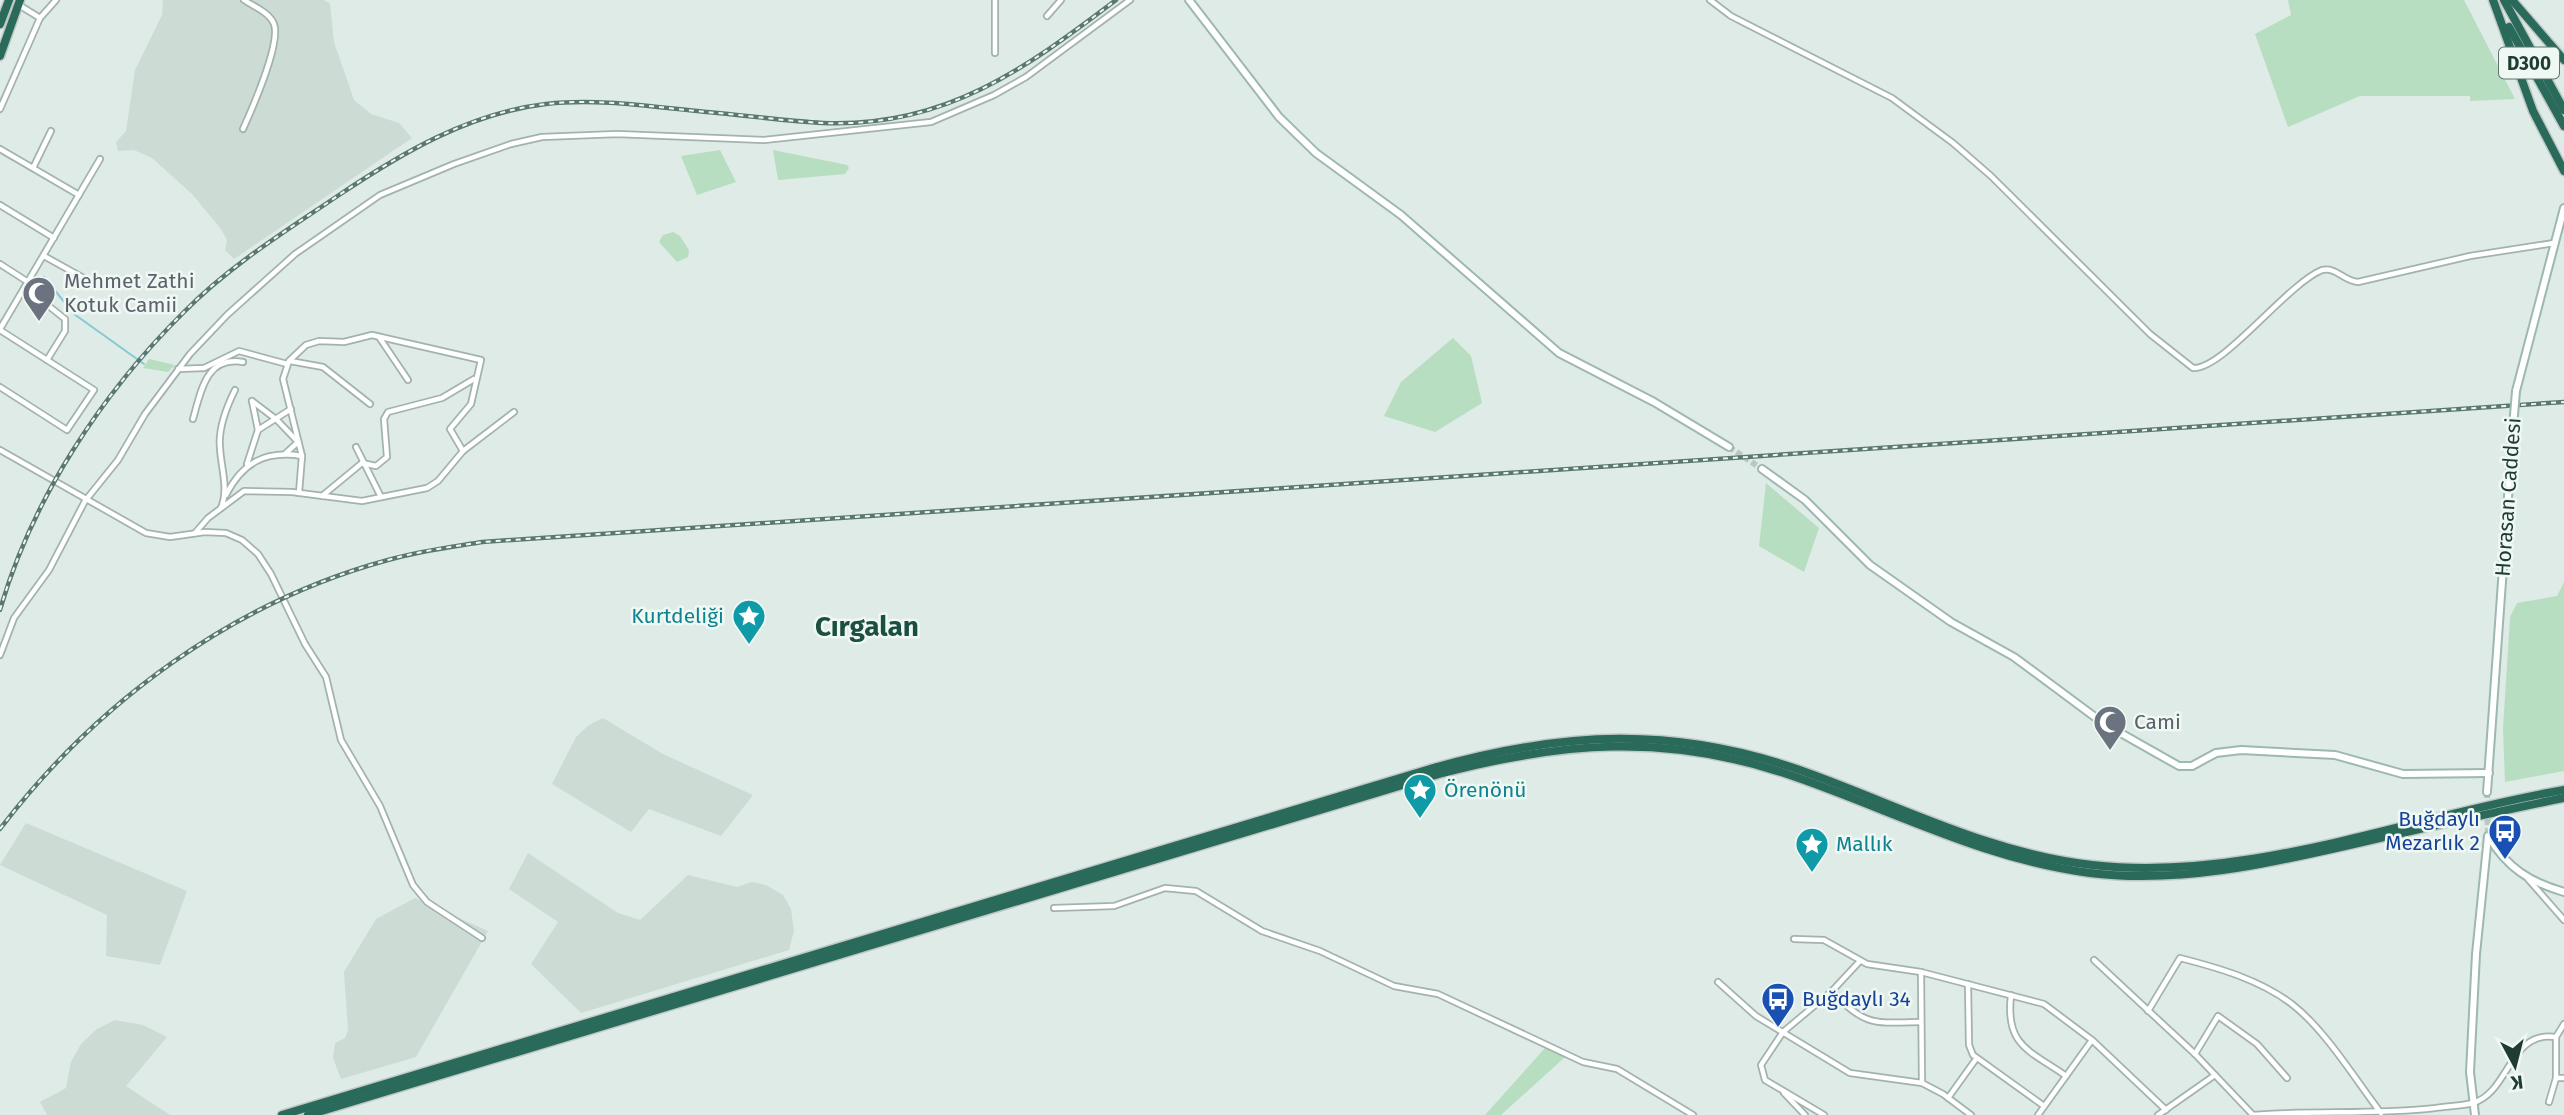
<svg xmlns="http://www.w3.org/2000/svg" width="2564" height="1115" viewBox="0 0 2564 1115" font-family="'Fira Sans',sans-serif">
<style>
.built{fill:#cddbd5}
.green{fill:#b7dec0}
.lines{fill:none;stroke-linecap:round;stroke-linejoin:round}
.stream{stroke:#84c9d4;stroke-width:2}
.secondary-tunnel{stroke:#b9c8c2;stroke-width:6;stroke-dasharray:6 3;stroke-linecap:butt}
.street-casing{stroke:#a2b3ad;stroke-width:8}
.secondary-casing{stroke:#9db8ae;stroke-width:10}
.highway-casing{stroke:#c0c8c6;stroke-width:11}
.street{stroke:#fff;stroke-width:4.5}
.secondary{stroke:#fff;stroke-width:6}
.highway{stroke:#2a6a5b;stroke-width:8}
.rail-casing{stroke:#5a786f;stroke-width:4.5}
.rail{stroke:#f0f8f4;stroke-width:2;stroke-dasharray:5;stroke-linecap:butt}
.secondary-bridge-casing{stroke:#9db8ae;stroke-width:10;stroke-linecap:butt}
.secondary-bridge{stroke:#fff;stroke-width:6}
.labels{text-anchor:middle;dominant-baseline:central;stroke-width:5;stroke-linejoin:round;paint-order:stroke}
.shield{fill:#f0f8f4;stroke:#5e746e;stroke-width:2}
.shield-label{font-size:19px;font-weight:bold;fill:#1f3c34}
.worship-label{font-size:21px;fill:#5b616d;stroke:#f0f8f4;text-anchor:start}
.street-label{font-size:21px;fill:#1f3c34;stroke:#f0f8f4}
.culture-label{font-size:21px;fill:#0d838f;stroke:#f0f8f4;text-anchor:start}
.transit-label{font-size:21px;fill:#164399;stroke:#f0f8f4;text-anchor:end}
.district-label{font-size:28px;font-weight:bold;fill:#1b4f41;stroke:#f0f8f4}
</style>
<rect width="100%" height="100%" fill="#dfebe6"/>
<!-- built -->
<g class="built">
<path d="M163,0H324L330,4L334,42L354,100L371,114L399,123L412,138L234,259L225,250L227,240L221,229L192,194L152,158L134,150L118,151L116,142L126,131L135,70L162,15Z"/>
<path d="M603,718L663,754L753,795L721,836L649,809L631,832L552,784L576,737L589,725Z"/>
<path d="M26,823L187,891L160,965L106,956L107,915L0,865Z"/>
<path d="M528,853L618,913L640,920L688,875L737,887L752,882L766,885L783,895L791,909L794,931L789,950L581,1013L531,964L558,922L509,889Z"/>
<path d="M415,898L488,931L416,1057L341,1079L333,1058L335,1043L345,1038L348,1030L344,972L376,919Z"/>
<path d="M115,1020L143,1025L167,1037L126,1086L170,1115H47L40,1102L66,1088L71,1062L81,1044L97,1029Z"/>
</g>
<!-- green -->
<g class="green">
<path d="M2288,0H2464L2515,99L2470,101V96H2360L2288,127L2255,34L2291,15Z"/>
<path d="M720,150L736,182L697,195L681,156Z"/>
<path d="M773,150L847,165L849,168L845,174L778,180Z"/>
<path d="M673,232L680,236L689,250L688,257L677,262L659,242L663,235Z"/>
<path d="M1453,338L1471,356L1482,403L1435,432L1384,416L1401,382Z"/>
<path d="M149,359L175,365L168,372L143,368Z"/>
<path d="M1766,483L1819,528L1804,572L1759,546Z"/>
<path d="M2564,582V771L2505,782L2503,728L2510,617L2517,603L2557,596Z"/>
<path d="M1545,1048L1565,1057L1501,1115H1485Z"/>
</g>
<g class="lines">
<!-- stream -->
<path class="stream" d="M44,277L74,314L144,364"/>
<!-- secondary-tunnel -->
<g class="secondary-tunnel">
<path d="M1729,447L1762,469"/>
<path d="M2487,792L2488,836"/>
</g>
<defs>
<g id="street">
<path d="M1710,0L1731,16L1892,98L1953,143L1991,176L2150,334L2193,368C2223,370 2287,284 2322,270C2337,267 2343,281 2358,282L2470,256L2554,243"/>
<path d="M19,5L40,18"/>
<path d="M1047,16L1061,0"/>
<path d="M995,53V0"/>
<path d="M0,109L40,18L56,0"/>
<path d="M243,129C252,109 281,43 274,24C269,12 253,6 244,0"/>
<path d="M0,149L79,195"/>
<path d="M33,168L51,131"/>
<path d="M0,205L54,238"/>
<path d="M44,256L89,281"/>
<path d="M0,264L28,282"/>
<path d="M25,287L65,319V331L47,360"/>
<path d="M0,329L100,159"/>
<path d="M0,330L94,390L67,430L0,387"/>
<path d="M379,337L408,380"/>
<path d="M290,361L323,367L370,404"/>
<path d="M204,368L239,351L287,364"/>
<path d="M178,369L204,368"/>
<path d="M252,401L277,420L298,442L285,454"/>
<path d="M252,401L258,430"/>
<path d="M193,419C201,391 206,356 243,362"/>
<path d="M356,447L381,497"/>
<path d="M0,450L146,533L170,537L205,532L226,533L242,540L258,554L271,574L305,644L326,677L341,740L380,806L413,885L427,902L482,938"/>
<path d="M362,463L376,466L387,457L384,419L388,412L442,398L474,379"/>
<path d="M247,464L258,430L291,409"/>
<path d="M299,493L302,456L283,379L289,361L306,345L319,341L344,342L372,335L481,360L471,404L450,429L463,451"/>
<path d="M226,495C242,463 265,450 302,456"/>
<path d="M322,496L362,463"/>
<path d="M221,508C229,489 221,468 220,448C218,428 226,408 235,390"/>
<path d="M195,533L208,518L244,491L292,492L362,501L427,488L438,481L463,451L514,412"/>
<path d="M0,655L14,618L49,570L85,501L118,460L145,414L190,354L227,315L295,254L380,195L454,164L511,144L542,137L617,134L764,140L931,122L994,95L1026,77L1130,0"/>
<path d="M2528,879L2564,920"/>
<path d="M1054,908L1114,906L1165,888L1196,891L1262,931L1320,951L1394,986L1438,994L1583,1062L1617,1069L1693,1115"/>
<path d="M1794,939L1824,940L1867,964L1921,972L2044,1004L2092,1040L2166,1110"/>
<path d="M2094,960L2195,1054L2253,1115"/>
<path d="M1921,972L1922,1083"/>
<path d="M1718,982L1756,1016L1850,1073L1922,1083L1943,1094L1971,1115"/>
<path d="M1968,984L1969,1045L1973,1055L2044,1106"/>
<path d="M1832,991C1864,1027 1876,1023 1921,1022"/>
<path d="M2011,995C2005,1046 2029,1050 2066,1076"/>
<path d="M2148,1011L2180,958C2219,968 2261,980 2293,1005C2326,1031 2355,1079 2381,1113"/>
<path d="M2195,1054L2218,1016L2257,1044L2287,1078"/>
<path d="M2556,1078H2564"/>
<path d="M1784,1093L1805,1115"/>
<path d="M1948,1098L1976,1059"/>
<path d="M2549,1102L2556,1078V1037L2564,1024"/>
<path d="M1824,1115L1765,1080L1761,1065L1783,1032L1832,991L1860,961"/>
<path d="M2038,1115L2092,1040"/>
<path d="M2158,1115L2215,1075"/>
<path d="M2253,1115C2314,1110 2375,1115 2435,1108C2447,1106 2461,1106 2473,1103C2510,1092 2509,1030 2556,1037"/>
</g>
<g id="secondary">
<path d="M1189,0L1279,117L1316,153L1401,215L1559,353L1654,402L1729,447"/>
<path d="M2516,391L2564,208"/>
<path d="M1762,469L1805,500L1870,565L1951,622L2014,657L2103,723L2179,766H2192L2216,753L2241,750L2335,755L2403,774L2489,773"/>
<path d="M2487,792L2513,427"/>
<path d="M2489,837C2507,868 2530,882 2564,892"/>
<path d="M2475,1115L2470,1072L2476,954L2488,836"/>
</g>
<g id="highway">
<path d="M2493,0L2533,111L2564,171"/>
<path d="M2504,0L2564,110"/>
<path d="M2512,0L2564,60"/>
<path d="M0,24L9,0"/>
<path d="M2509,27L2564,126"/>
<path d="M0,56L20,0"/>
<path d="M282,1115L1430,769C1563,731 1677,725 1808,773C1902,807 1992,854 2092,865C2249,883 2410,816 2564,790"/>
<path d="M308,1115L1439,774C1560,742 1665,733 1787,774C1888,808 1982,859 2090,873C2179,884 2267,864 2354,844C2424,828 2494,812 2564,798"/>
</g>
</defs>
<!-- street casing -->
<use href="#street" class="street-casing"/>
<!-- secondary casing -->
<use href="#secondary" class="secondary-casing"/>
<!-- highway casing -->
<use href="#highway" class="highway-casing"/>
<!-- street -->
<use href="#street" class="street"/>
<!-- secondary -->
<use href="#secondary" class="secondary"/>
<!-- highway -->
<use href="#highway" class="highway"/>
<defs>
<g id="rail">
<path d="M0,610C32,499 102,393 184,312C229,266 286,231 339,195C402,153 469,113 546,104C599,98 653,107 706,112C744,115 784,121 823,123C944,128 1025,69 1116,0"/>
<path d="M0,829C97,702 233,602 388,560C419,551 451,547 482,542L2564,402"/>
</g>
</defs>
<!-- rail casing -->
<use href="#rail" class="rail-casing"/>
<!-- rail -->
<use href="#rail" class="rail"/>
<defs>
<path id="secondary-bridge" d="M2513,427L2516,391"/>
</defs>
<!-- secondary-bridge casing -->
<use href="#secondary-bridge" class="secondary-bridge-casing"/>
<!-- secondary-bridge -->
<use href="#secondary-bridge" class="secondary-bridge"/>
</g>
<!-- icons -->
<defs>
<symbol id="mosque-pin" viewBox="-11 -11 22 30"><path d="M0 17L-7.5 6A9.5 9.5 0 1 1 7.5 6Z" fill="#6b7280" stroke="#f0f8f4"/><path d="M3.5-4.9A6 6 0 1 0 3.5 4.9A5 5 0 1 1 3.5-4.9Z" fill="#fff"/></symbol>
<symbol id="sight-pin" viewBox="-11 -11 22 30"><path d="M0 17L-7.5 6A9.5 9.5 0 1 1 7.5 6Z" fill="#0f9aa8" stroke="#f0f8f4"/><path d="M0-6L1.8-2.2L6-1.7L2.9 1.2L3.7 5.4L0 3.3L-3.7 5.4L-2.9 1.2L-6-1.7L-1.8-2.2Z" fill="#fff"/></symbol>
<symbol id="bus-pin" viewBox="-11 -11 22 30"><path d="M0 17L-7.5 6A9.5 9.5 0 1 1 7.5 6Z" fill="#1a4fb4" stroke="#f0f8f4"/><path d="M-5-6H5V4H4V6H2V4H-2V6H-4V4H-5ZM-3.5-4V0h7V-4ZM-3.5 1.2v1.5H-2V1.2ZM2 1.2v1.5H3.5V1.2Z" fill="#fff"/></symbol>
</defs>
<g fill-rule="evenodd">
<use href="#mosque-pin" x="20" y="274" width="38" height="52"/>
<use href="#sight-pin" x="730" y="597" width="38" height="52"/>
<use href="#mosque-pin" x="2091" y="703" width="38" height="52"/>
<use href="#sight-pin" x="1401" y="771" width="38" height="52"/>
<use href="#bus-pin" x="2486" y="812" width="38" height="52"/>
<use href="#sight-pin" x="1793" y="825" width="38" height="52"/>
<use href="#bus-pin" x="1759" y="980" width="38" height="52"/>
</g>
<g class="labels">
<!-- shield labels -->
<rect class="shield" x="2499" y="47.5" width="60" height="31" rx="5"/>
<g class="shield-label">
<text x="2529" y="63">D300</text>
</g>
<!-- worship labels -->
<g class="worship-label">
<text x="64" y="281">Mehmet Zathi<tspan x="64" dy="24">Kotuk Camii</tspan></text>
<text x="2134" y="722">Cami</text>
</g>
<!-- street labels -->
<g class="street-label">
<text transform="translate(2508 497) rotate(-86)">Horasan Caddesi</text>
</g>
<!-- culture labels -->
<g class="culture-label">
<text x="724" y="616" text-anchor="end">Kurtdeliği</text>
<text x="1444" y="790">Örenönü</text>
<text x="1836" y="844">Mallık</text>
</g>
<!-- transit labels -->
<g class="transit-label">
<text x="2480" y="819">Buğdaylı<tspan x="2480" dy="24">Mezarlık 2</tspan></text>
<text x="1802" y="999" text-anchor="start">Buğdaylı 34</text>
</g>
<!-- district labels -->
<g class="district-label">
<text x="867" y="626">Cırgalan</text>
</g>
</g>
<!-- north arrow -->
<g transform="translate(2515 1066) rotate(173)" stroke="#f0f8f4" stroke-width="5" paint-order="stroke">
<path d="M0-5L12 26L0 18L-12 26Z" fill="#1f3c34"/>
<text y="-10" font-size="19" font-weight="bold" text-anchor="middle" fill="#1f3c34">K</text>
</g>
</svg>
